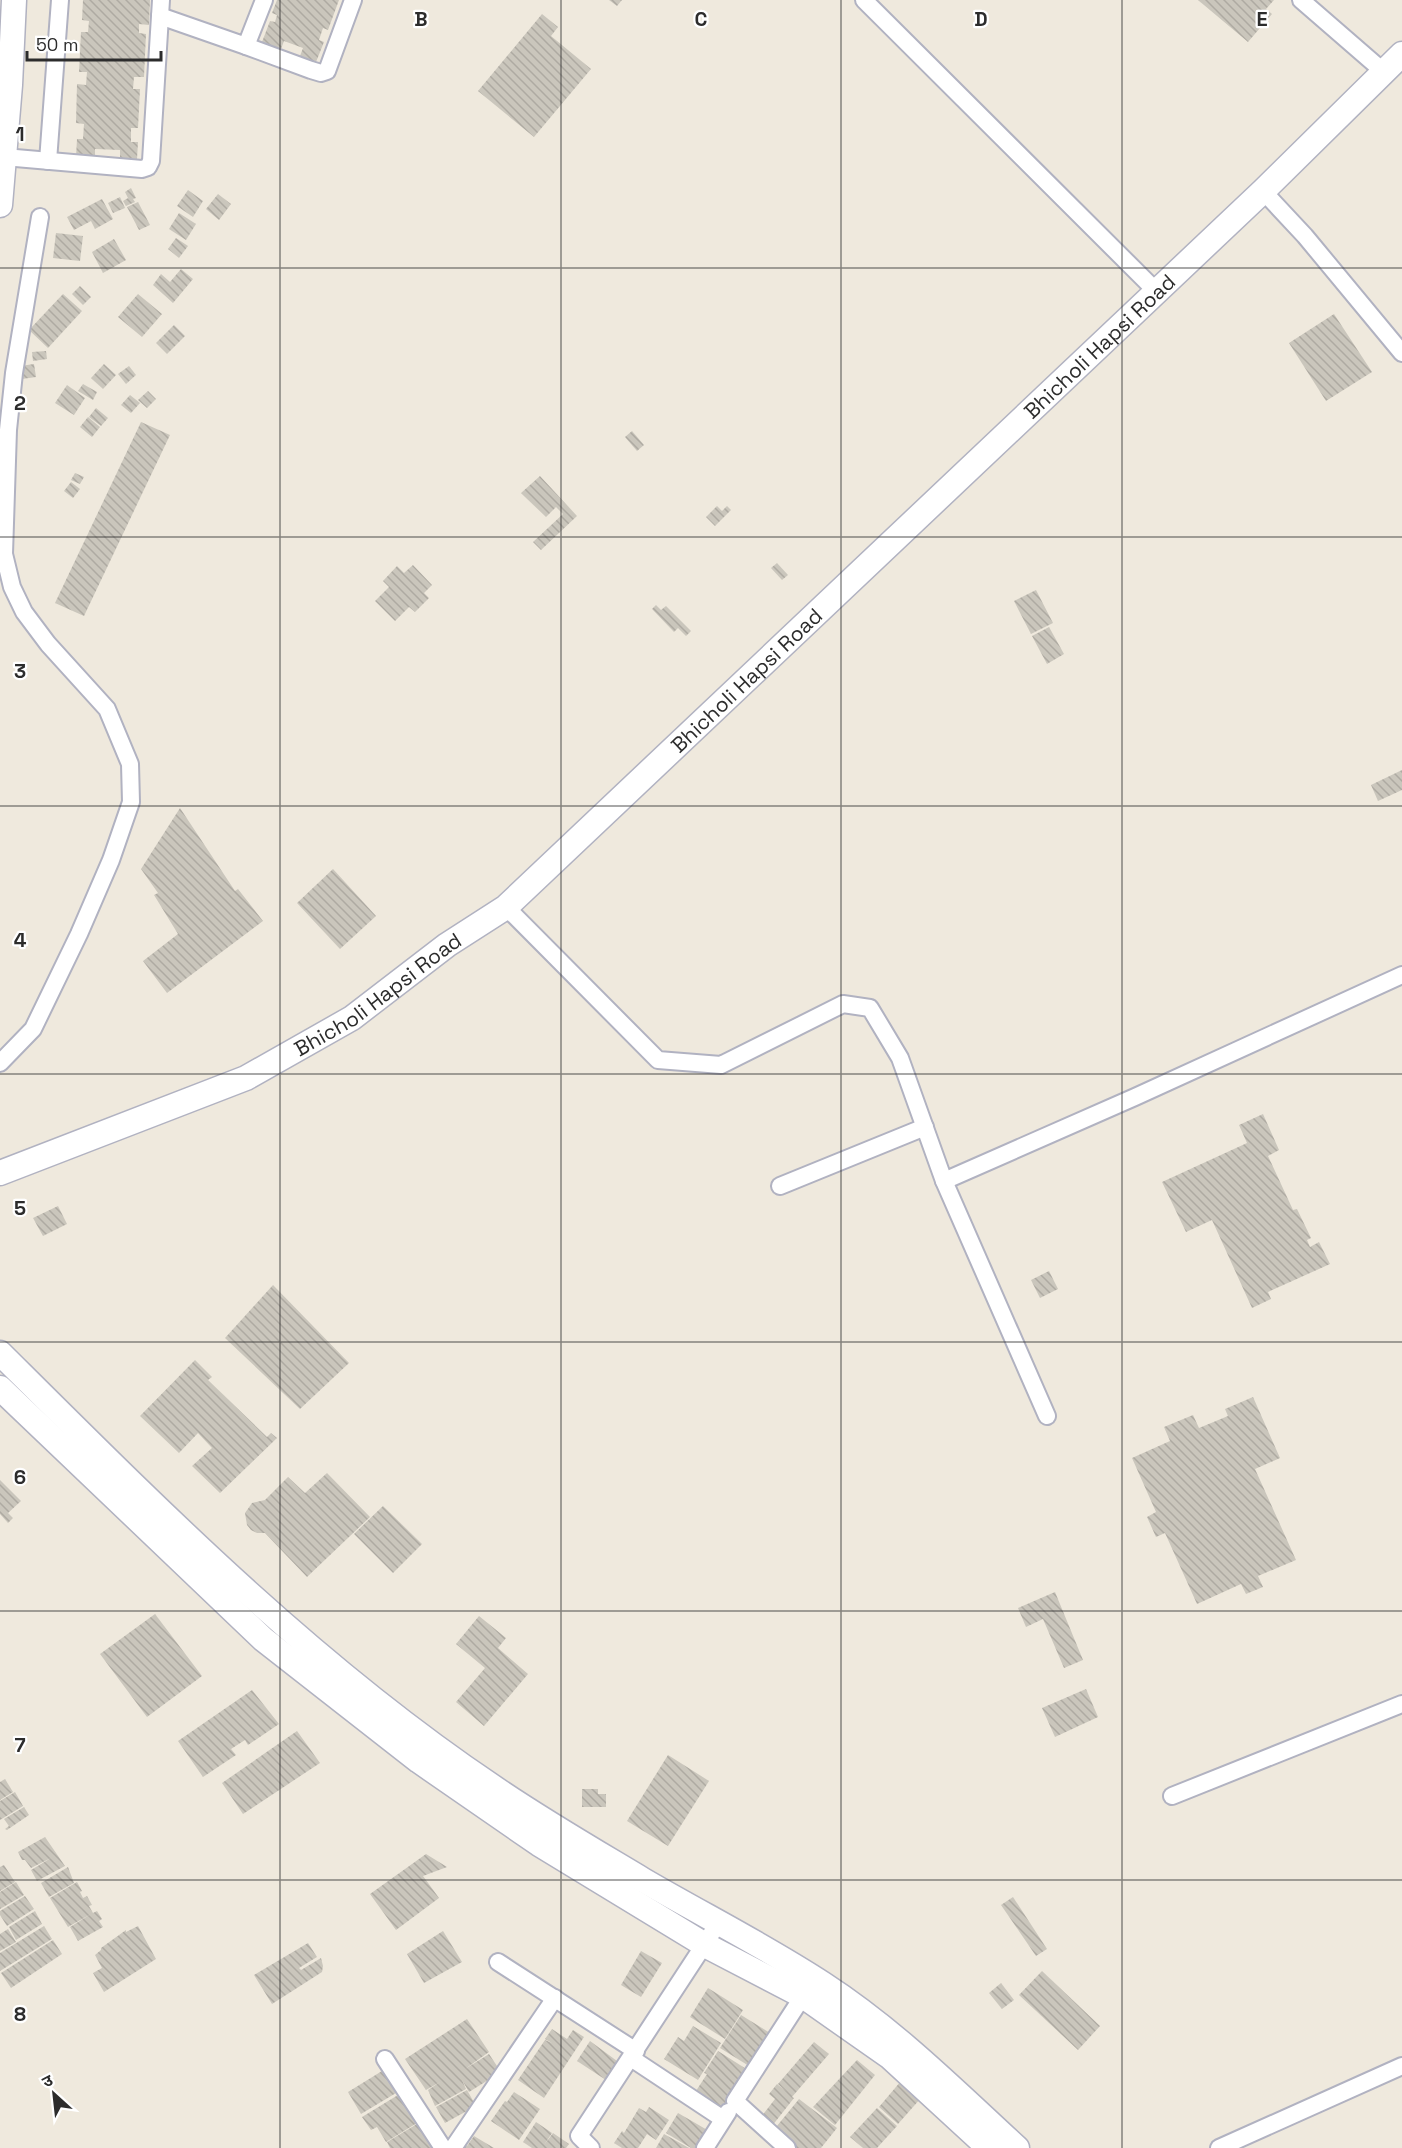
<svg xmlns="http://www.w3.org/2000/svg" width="1402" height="2148" viewBox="0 0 1402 2148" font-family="'Space Grotesk','Noto Sans Devanagari',sans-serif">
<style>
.building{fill:url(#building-back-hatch)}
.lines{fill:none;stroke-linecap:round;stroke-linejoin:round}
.street-casing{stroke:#b1b2c1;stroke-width:20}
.secondary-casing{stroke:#b1b2c1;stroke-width:27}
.street{stroke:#fff;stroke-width:16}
.secondary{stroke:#fff;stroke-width:24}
.grid{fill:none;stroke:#2c2c2c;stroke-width:1.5;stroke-opacity:0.55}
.labels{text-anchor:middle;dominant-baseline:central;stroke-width:4.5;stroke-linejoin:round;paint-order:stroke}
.street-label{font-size:21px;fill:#2c2c2c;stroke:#fff}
.grid-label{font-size:20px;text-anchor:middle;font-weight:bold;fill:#2c2c2c;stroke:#fff;stroke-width:4.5;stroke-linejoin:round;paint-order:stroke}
</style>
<defs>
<pattern id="building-back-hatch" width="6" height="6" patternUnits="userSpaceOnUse" patternTransform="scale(1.5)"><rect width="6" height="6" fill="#cac6bc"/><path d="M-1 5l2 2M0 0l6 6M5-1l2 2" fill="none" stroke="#aeaaa2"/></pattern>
</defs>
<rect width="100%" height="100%" fill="#efe9dd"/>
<!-- building -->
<g class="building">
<path d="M83,0H150L149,25L139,24V33L146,34L144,77H134L133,89H140L138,128H131V142H138L137,159L120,158V150L95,149V158L76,157L77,139H83L84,124L76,123L77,84L86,85L87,72H79L81,32H88L89,21L82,20Z"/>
<path d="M277,0H339L328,30L323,28L319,40L324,42L316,62L300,56L303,48L284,41L281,49L262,42L270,21L275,22L277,15L272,13Z"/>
<path d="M609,0H622L617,6Z"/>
<path d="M1198,0H1274L1266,9L1272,14L1248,42Z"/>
<path d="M542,14L558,27L551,36L591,69L534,137L478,91Z"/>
<path d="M131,188L136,198L133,199L135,202L126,206L123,201L128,198L125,192Z"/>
<path d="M188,190L203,201L193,217L177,206Z"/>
<path d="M218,194L231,204L219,220L206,209Z"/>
<path d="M120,197L125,208L113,213L108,203Z"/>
<path d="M102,199L113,219L95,229L91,221L74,230L67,217Z"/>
<path d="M138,202L150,225L139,230L127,207Z"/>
<path d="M179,213L196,224L186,240L169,229Z"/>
<path d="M56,233L83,236L80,261L53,258Z"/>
<path d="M176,238L188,246L179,258L168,249Z"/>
<path d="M114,239L126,260L103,273L92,252Z"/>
<path d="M181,269L193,279L173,303L153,285L161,274L170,282Z"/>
<path d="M80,286L91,297L83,305L72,294Z"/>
<path d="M63,294L82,311L48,348L29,330Z"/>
<path d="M138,294L162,314L142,337L118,317Z"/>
<path d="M1334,314L1372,372L1326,401L1289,343Z"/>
<path d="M174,325L185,336L167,354L156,343Z"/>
<path d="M46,351L47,359L33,361L32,352Z"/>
<path d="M34,364L36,377L22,379L20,366Z"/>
<path d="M104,364L116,375L103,389L91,378Z"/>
<path d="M129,366L136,375L126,384L118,374Z"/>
<path d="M83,384L97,392L93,400L78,391Z"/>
<path d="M67,385L85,398L74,415L55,403Z"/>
<path d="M148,391L156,399L147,408L138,400Z"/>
<path d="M130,395L140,403L131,413L121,405Z"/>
<path d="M96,408L108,418L101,426L89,417Z"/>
<path d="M88,417L100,427L92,437L80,427Z"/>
<path d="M141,422L170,435L84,616L55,603Z"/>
<path d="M632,431L644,445L637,451L625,437Z"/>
<path d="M75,473L84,477L80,484L71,480Z"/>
<path d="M540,476L577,516L541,550L533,542L563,514L556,507L546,517L521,493Z"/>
<path d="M71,482L80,489L73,498L64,491Z"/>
<path d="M717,506L722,511L727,506L731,510L715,526L706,517Z"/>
<path d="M777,563L788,575L782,580L771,568Z"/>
<path d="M413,565L432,585L424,593L429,598L415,612L409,607L395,621L375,601L389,587L383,581L397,566L404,573Z"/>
<path d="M1036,590L1053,623L1031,634L1014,601Z"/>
<path d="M656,605L661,610L666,606L691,631L686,636L678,628L674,632L652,609Z"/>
<path d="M1049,627L1064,654L1047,664L1032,636Z"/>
<path d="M1402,770V790L1378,801L1371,785Z"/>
<path d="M180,808L235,891L238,889L263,921L167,993L143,961L178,934L154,895L158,893L141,869Z"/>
<path d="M333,869L376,916L340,949L297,903Z"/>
<path d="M1263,1114L1279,1150L1268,1156L1293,1210L1297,1209L1311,1238L1307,1240L1310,1247L1319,1242L1330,1264L1268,1292L1271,1299L1252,1308L1212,1220L1186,1232L1162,1182L1247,1143L1239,1125Z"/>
<path d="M58,1206L67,1224L43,1236L33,1218Z"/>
<path d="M1049,1271L1058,1289L1040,1298L1031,1280Z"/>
<path d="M273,1285L349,1363L300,1409L225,1338Z"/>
<path d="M195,1360L212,1377L208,1380L267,1437L271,1433L277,1438L220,1493L192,1466L212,1448L198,1433L179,1453L140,1416Z"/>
<path d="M1253,1397L1280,1458L1255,1469L1296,1560L1258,1576L1263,1587L1246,1594L1241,1584L1197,1604L1165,1533L1156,1537L1147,1517L1156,1512L1132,1458L1170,1441L1164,1427L1193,1415L1199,1428L1228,1416L1225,1409Z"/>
<path d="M327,1473L370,1517L307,1577L265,1533H257L251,1530L247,1525L245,1513L252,1503L265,1500L288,1477L305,1493Z"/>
<path d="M0,1480L21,1501L8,1513L13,1518L8,1523L0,1514Z"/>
<path d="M383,1506L422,1544L393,1573L354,1534Z"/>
<path d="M1055,1592L1083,1660L1064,1668L1043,1619L1026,1627L1018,1608Z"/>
<path d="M155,1614L202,1676L147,1717L100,1654Z"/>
<path d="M479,1616L506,1638L498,1648L528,1674L484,1726L456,1702L485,1668L456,1644Z"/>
<path d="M1086,1689L1098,1717L1055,1737L1042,1708Z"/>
<path d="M252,1690L279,1724L248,1745L245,1740L231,1749L236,1755L203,1777L178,1741Z"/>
<path d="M297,1731L320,1763L243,1814L222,1783Z"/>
<path d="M668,1755L709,1781L668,1846L627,1821Z"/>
<path d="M5,1779L13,1792L0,1800V1782Z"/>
<path d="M582,1789H598V1794H606V1807H582Z"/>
<path d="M15,1792L23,1806L0,1820V1801Z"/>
<path d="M24,1807L29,1815L7,1830L5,1829L9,1826L4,1819Z"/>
<path d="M45,1837L65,1866L37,1881L31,1870L51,1858L31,1868L25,1860H22L18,1852Z"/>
<path d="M426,1854L447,1867L423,1876L439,1898L396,1930L370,1894Z"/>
<path d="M4,1865L15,1882L0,1891V1867Z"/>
<path d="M68,1867L74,1883L49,1897L41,1883Z"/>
<path d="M16,1882L24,1895L0,1909V1892Z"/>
<path d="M77,1882L82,1891L80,1892L83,1898L87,1896L92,1905L89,1906L93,1913L97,1911L102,1919L99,1921L103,1927L78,1941L70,1927L91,1914L68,1927L50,1898Z"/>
<path d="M25,1896L34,1909L7,1926L0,1915V1911Z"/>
<path d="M1013,1897L1047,1949L1036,1956L1001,1905Z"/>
<path d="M35,1911L42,1924L16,1940L9,1927Z"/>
<path d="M44,1926L52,1939L0,1971V1953Z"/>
<path d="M138,1926L156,1959L104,1992L93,1973L102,1968L95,1955L101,1950V1948L126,1930V1932Z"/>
<path d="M8,1929L16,1942L0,1951V1934Z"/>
<path d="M443,1931L462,1962L424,1983L407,1954Z"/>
<path d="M53,1940L62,1954L11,1988L1,1973Z"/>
<path d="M308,1943L317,1957L299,1968L301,1970L321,1958L323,1966L322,1972L272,2004L254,1975Z"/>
<path d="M641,1951L662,1963L641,1997L621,1985Z"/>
<path d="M1042,1971L1100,2026L1078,2050L1019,1995Z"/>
<path d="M1001,1983L1014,2000L1002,2009L989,1993Z"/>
<path d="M708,1988L743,2010L725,2039L690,2017Z"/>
<path d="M741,2015L770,2033L749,2066L720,2048Z"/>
<path d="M467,2019L489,2052L465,2069L489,2054L501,2072L469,2092L462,2080L466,2089L435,2106L428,2090L440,2082L426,2090L405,2059Z"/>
<path d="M693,2026L721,2043L698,2080L664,2059L678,2037L684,2041Z"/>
<path d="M552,2029L567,2039L573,2030L584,2037L544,2098L518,2080L545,2040L552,2043L545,2039Z"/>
<path d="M590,2041L621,2064L609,2082L577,2061Z"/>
<path d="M814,2042L829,2054L792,2097L794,2098L772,2126L761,2117L775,2099L769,2094L777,2084L787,2092L778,2084Z"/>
<path d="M718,2051L751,2072L725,2114L694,2094L707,2074L704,2073Z"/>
<path d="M857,2060L875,2075L835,2125L813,2107Z"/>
<path d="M382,2071L396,2093L361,2114L348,2092Z"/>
<path d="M901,2081L921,2098L898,2124L879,2107Z"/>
<path d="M467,2090L476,2106L445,2123L436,2107Z"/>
<path d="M514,2092L540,2109L519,2140L491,2121L505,2101L507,2102Z"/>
<path d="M398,2095L417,2123L386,2142L377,2127L371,2130L362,2117Z"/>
<path d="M799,2099L837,2128L821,2148H797L783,2137L772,2132Z"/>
<path d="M649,2107L669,2120L656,2140L647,2134L638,2148H622L614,2143L622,2131L624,2133L639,2108L646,2112Z"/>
<path d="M877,2108L897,2126L877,2148H863L850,2137Z"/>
<path d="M678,2113L709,2131L699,2148H691L666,2133Z"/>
<path d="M536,2122L552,2133L544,2145L553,2133L569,2144L566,2148H532L523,2142Z"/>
<path d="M417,2124L434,2148H390L387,2142Z"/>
<path d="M664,2134L689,2148H656Z"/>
<path d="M474,2136L494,2148H462L464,2144L467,2146Z"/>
</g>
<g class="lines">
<defs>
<g id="street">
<path d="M864,0L1156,291"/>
<path d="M1301,0L1384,72"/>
<path d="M160,16L246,46L264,0"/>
<path d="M246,46L311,70L321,73L327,71L353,0"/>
<path d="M4,157L142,169L148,167L151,161L161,0"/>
<path d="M48,161L60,0"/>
<path d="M1263,191L1305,236L1402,353"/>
<path d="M506,907L658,1060L721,1065L843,1004L870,1008L900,1058L944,1181L1047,1416"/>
<path d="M0,1063L33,1029L79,934L111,860L131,802L130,764L107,709L48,644L24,612L12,587L4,554L8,430L14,373L40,217"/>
<path d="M944,1181L1135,1097L1402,975"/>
<path d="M780,1186L925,1127"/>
<path d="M1172,1796L1402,1704"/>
<path d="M498,1962L636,2051"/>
<path d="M631,2058L723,2119"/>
<path d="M385,2059L443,2148"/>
<path d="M453,2148L555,1998"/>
<path d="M591,2148L579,2136L719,1922"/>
<path d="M705,2148L728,2112"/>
<path d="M787,2148L735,2101L803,1996"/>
<path d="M1219,2148L1402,2066"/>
</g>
<g id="secondary">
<path d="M0,205L10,85L14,0"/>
<path id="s1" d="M0,1173L246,1078L352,1018L447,945L506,907L1263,191L1402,54"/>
<path d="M0,1353C156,1508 310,1664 493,1787C541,1820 593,1850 643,1880C703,1915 765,1946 823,1984C894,2030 955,2091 1017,2148"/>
<path d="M0,1388L263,1639L419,1761L539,1844L705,1945L803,1996L890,2057L989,2148"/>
</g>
</defs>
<!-- street casing -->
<use href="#street" class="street-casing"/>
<!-- secondary casing -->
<use href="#secondary" class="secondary-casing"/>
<!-- street -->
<use href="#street" class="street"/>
<!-- secondary -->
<use href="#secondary" class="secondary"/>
</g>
<!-- grid -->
<path class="grid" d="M280,0V2148M561,0V2148M841,0V2148M1122,0V2148M0,268H1402M0,537H1402M0,806H1402M0,1074H1402M0,1342H1402M0,1611H1402M0,1880H1402"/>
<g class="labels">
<!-- street labels -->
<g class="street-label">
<text stroke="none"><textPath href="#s1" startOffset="1392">Bhicholi Hapsi Road</textPath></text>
<text stroke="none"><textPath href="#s1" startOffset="906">Bhicholi Hapsi Road</textPath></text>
<text stroke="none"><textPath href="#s1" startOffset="420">Bhicholi Hapsi Road</textPath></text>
</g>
</g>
<g class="grid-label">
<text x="421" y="26">B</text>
<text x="701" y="26">C</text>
<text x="981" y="26">D</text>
<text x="1262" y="26">E</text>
<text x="20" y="141">1</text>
<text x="20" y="410">2</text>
<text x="20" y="678">3</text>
<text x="20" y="947">4</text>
<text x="20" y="1215">5</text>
<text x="20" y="1484">6</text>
<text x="20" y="1752">7</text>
<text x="20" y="2021">8</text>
</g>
<!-- north arrow -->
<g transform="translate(54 2094) rotate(333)" stroke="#ffffff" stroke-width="4.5" paint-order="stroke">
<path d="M0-4.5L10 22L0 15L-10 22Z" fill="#2c2c2c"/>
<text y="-9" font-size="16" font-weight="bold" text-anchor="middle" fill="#2c2c2c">उ</text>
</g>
<!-- scale -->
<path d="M27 51v9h134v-9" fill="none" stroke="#2c2c2c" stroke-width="3"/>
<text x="36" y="51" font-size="18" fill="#2c2c2c" stroke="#ffffff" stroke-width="4.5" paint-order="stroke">50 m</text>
</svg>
